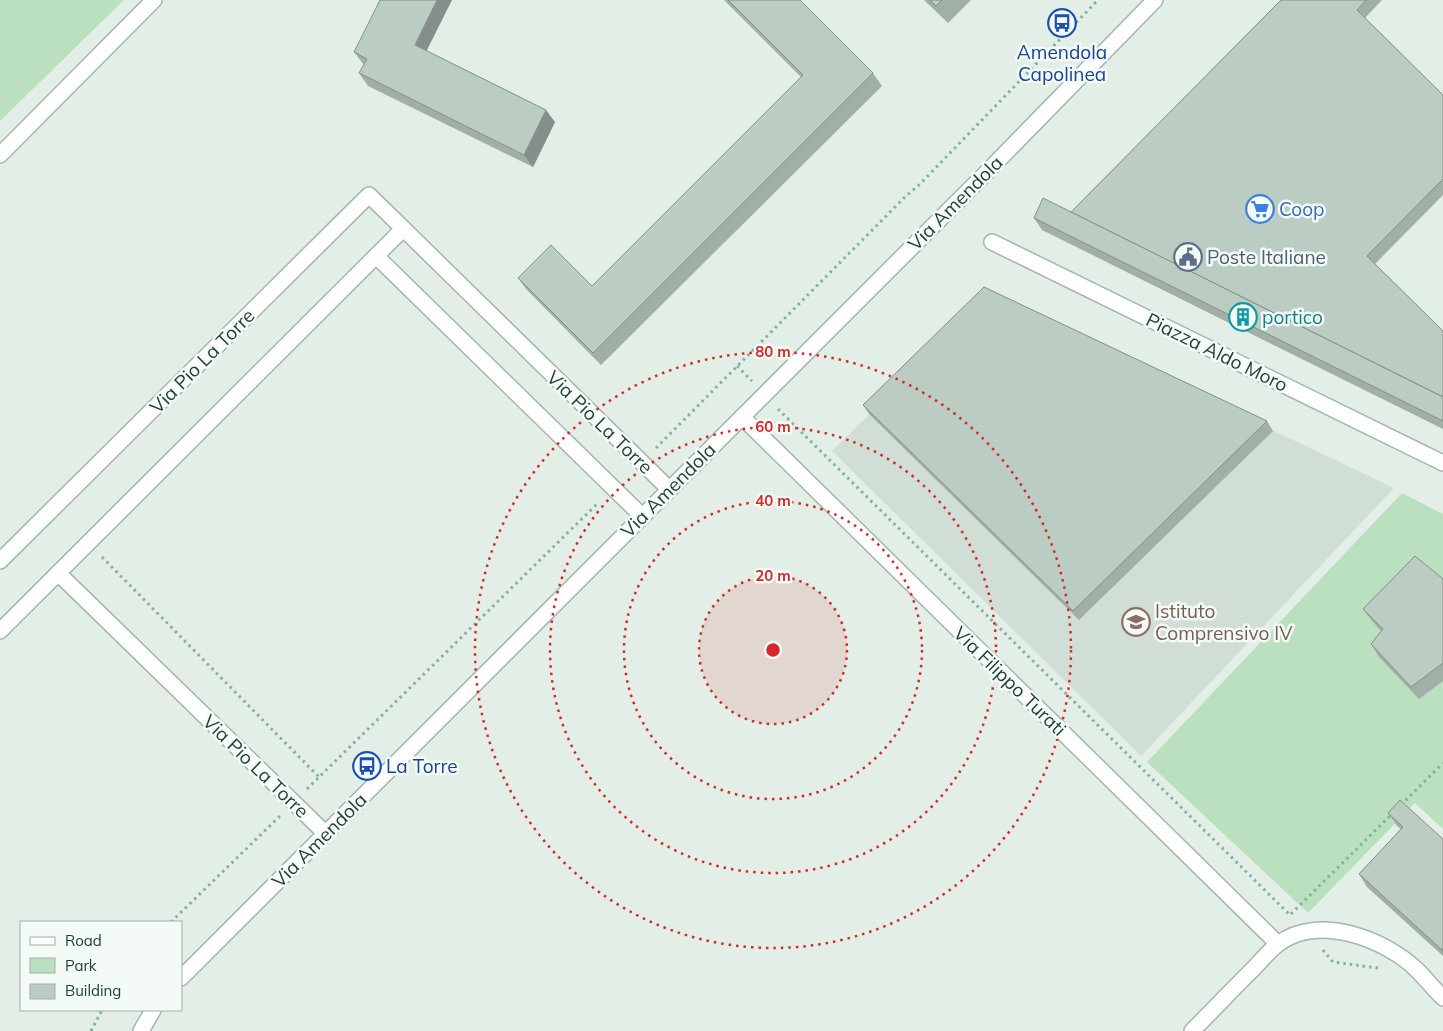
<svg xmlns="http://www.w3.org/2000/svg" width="1443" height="1031" viewBox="0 0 1443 1031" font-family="Mulish,sans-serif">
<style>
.built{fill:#d1ded6}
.green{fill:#bbe0bf}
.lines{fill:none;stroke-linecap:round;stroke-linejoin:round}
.street-casing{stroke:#a5b6ad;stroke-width:18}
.path{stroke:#81b39c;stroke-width:3;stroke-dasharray:2.5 4;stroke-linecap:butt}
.street{stroke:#fff;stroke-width:15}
.wall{fill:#a1afa7}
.shaded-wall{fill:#838f88}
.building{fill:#bbccc2;stroke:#838f88}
.ring{fill:none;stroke:#d62828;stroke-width:2.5;stroke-dasharray:2.5 5}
.labels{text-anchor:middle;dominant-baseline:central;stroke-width:5;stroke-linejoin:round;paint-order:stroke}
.transit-label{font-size:19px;fill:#164399;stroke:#f4faf6}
.street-label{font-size:19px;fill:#214033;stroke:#f4faf6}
.shop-label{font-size:19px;fill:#366cbe;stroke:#f4faf6;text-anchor:start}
.service-label{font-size:19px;fill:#4e5e75;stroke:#f4faf6;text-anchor:start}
.culture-label{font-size:19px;fill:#0d838f;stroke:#f4faf6;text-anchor:start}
.education-label{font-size:19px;fill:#785e54;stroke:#f4faf6;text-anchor:start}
.centre{fill:#d62828;stroke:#f4faf6;stroke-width:2.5}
.ring-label{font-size:15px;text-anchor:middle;font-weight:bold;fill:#d62828;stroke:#f4faf6;stroke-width:5;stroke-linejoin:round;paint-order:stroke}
</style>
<rect width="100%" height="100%" fill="#e3eee7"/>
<!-- built -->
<path class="built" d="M990,296L1394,488L1141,756L832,451Z"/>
<!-- green -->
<g class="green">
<path d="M0,0H124L0,121Z"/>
<path d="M1402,493L1443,514V829L1415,803L1308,913L1147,762Z"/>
</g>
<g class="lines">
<defs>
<g id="street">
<path d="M0,155L154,0"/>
<path d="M992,242L1443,463"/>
<path d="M376,256L642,516"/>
<path d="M742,417L1278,944"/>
<path d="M0,561L369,195L669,489"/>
<path d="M58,573L325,833"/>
<path d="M0,631L403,229"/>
<path d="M181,978L984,175L1155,0"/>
<path d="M141,1031L153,1010"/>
<path d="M1192,1031C1212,1011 1231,991 1251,971C1260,962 1268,952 1278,944C1318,913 1385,939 1417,970C1426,979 1434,989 1443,998"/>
</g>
</defs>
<!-- street casing -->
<use href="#street" class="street-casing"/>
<!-- path -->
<g class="path">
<path d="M737,366L752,381"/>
<path d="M778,409L1290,915"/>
<path d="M656,448L905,197L920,184L1098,0"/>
<path d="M102,557L319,777"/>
<path d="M307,789L599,502"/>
<path d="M1401,805L1443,763"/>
<path d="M1291,914L1393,813"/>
<path d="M171,922L280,816"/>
<path d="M1323,950L1333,962L1378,968"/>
<path d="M91,1031L102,1010"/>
</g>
<!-- street -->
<use href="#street" class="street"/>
</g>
<!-- wall -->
<g class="wall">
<path d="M724,0H800L873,73L882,86L601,365L527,290L518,278L592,286L801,77Z"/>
<path d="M924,0H971L948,23Z"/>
<path d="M1281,0H1382L1365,18L1443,95V195L1375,264L1443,331V429L1042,230L1034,218L1071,212Z"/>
<path d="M426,51L555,122L533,167L368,86L359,73L364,65L354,52Z"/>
<path d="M863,405L1267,421L1273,431L1079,620L869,414Z"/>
<path d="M1443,579V681L1419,699L1379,657L1371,644L1381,631L1372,621L1363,609Z"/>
<path d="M1388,813L1443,839V956L1367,887L1359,874L1401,829L1397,826Z"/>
</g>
<!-- shaded-wall -->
<g class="shaded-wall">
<path d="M437,0H452L423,58L415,45Z"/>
<path d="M546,110L555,122L533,167L524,155Z"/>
</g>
<!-- building -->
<g class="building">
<path d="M380,0H437L415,45L546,110L524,155L359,73L367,59L354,52Z"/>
<path d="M728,0H800L873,73L593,353L518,278L551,245L592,286L803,75Z"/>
<path d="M930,0H942L936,6Z"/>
<path d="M1281,0H1366L1357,10L1443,95V179L1367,256L1443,331V397L1071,212Z"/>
<path d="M1043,198L1443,397V421L1034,218Z"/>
<path d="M984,287L1267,421L1073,611L863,405Z"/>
<path d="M1415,556L1443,579V663L1411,687L1371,644L1383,629L1363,609Z"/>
<path d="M1400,800L1443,839V951L1359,874L1403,827L1388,813Z"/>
</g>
<!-- distance rings -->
<circle cx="773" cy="650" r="74" fill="#d62828" fill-opacity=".12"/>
<g class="ring">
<circle cx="773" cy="650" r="74"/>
<circle cx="773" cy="650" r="149"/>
<circle cx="773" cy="650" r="223"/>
<circle cx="773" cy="650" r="298"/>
</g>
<!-- icons -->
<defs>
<symbol id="bus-ring" viewBox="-11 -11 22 22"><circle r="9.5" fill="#f4faf6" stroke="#1a4fb4" stroke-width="1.5"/><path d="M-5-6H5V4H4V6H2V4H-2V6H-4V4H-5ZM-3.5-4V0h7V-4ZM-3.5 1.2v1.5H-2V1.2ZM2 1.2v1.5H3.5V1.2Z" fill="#1a4fb4"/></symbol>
<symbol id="supermarket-ring" viewBox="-11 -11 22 22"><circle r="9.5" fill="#f4faf6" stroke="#3f7fe0" stroke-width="1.5"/><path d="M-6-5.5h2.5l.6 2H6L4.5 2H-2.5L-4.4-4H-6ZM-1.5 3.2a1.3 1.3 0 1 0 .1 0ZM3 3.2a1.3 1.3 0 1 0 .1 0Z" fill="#3f7fe0"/></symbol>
<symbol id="civic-ring" viewBox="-11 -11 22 22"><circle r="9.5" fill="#f4faf6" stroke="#5c6f8a" stroke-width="1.5"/><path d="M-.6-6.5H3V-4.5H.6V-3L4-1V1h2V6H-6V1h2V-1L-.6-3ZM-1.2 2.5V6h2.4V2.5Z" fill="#5c6f8a"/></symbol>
<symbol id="building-ring" viewBox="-11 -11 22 22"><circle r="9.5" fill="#f4faf6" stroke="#0f9aa8" stroke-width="1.5"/><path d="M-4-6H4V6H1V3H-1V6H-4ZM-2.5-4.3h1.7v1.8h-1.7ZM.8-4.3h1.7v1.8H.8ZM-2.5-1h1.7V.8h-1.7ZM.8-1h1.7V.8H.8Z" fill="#0f9aa8"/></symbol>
<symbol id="school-ring" viewBox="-11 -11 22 22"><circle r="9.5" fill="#f4faf6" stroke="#8d6e63" stroke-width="1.5"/><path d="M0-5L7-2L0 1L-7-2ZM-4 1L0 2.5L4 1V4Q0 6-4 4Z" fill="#8d6e63"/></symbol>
</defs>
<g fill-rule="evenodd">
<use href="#bus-ring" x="1046" y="7" width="32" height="32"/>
<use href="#supermarket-ring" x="1244" y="193" width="32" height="32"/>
<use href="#civic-ring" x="1172" y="241" width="32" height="32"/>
<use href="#building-ring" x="1227" y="301" width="32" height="32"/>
<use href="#school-ring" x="1120" y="606" width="32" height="32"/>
<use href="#bus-ring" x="351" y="750" width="32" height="32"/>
</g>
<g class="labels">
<!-- transit labels -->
<g class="transit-label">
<text x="1062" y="52">Amendola<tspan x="1062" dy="22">Capolinea</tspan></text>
<text x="386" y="766" text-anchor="start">La Torre</text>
</g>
<!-- street labels -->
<g class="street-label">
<text transform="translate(955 203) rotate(-45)">Via Amendola</text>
<text transform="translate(1217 352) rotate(26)">Piazza Aldo Moro</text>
<text transform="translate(202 361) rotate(-45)">Via Pio La Torre</text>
<text transform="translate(600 422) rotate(44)">Via Pio La Torre</text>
<text transform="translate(668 490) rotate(-45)">Via Amendola</text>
<text transform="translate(1010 681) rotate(44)">Via Filippo Turati</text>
<text transform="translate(256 766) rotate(44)">Via Pio La Torre</text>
<text transform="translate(319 840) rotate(-45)">Via Amendola</text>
</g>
<!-- shop labels -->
<g class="shop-label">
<text x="1279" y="209">Coop</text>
</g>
<!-- service labels -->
<g class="service-label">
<text x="1207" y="257">Poste Italiane</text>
</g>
<!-- culture labels -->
<g class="culture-label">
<text x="1262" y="317">portico</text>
</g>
<!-- education labels -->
<g class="education-label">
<text x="1155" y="611">Istituto<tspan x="1155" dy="22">Comprensivo IV</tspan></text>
</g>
</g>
<circle cx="773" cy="650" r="8" class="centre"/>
<g class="ring-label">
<text x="773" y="357">80 m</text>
<text x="773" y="432">60 m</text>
<text x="773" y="506">40 m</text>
<text x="773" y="581">20 m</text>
</g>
<!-- legend -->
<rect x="20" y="921" width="162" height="90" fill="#f4faf6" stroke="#a0b0a8"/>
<rect x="30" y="937" width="25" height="8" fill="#ffffff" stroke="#a0b0a8"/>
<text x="65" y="946" font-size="15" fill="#214033">Road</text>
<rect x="30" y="958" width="25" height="15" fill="#bbe0bf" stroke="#a0b0a8"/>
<text x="65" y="971" font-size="15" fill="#214033">Park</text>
<rect x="30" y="984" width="25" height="15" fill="#bbccc2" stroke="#a0b0a8"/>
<text x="65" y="996" font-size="15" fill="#214033">Building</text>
</svg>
